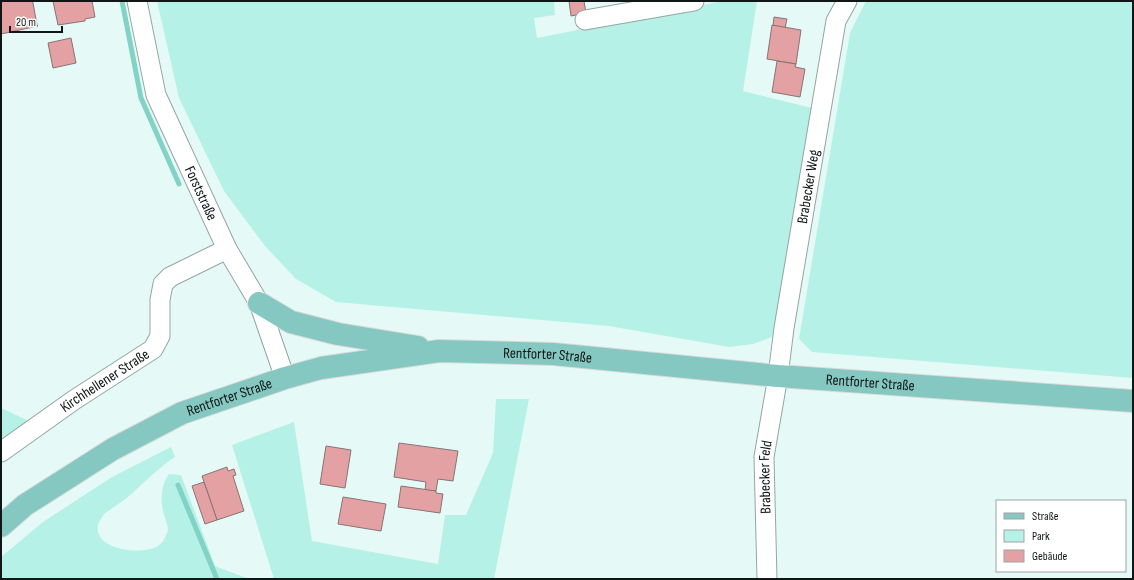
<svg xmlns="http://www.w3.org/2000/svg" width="1134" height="580" viewBox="0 0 1134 580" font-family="'Sofia Sans Condensed',sans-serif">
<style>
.green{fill:#b5f1e7}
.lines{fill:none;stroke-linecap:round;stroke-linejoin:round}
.stream{stroke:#83d2c6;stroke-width:5}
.building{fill:#e4a1a3;stroke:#867474}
.minor-casing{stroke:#93a6a2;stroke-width:21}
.major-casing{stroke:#d9dada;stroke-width:24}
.minor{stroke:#fff;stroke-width:19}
.major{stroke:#84c8c1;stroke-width:22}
.labels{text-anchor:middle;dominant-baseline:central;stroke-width:4;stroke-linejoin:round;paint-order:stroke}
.street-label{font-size:15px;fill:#0f1615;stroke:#fff}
</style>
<rect width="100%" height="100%" fill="#e5faf6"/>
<!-- green -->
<g class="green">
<path d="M157,1H554L555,15L534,18L537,38L723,1H757L743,91L812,108L778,318L772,337L753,344L729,347L609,326L336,302L296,279L265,246L224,191L179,98Z"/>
<path d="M866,1H1133V378L812,352L799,339L850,33Z"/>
<path d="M496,399H529L494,579H274L232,445L294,422L312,541L438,564L445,515H466L493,453Z"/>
<path d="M1,408L31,422L1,445Z"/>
<path d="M171,447L175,457C158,468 144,483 129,496C122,502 111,509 104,514C102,517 99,521 98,525C93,550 141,555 156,547C163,544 166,536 168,530C168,525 166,522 165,518C160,504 160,486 169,474L181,475L215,566L249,579H1V557L43,522L112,477Z"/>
</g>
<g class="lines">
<!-- stream -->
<g class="stream">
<path d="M122,1L141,98L179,184"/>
<path d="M178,485L217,579"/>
</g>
</g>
<!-- building -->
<g class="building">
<path d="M6,1H32L33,3L37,25L38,26L1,34V2Z"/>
<path d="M53,1H92L95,17L85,19V21L58,25Z"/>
<path d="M569,1H584L586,13L571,16Z"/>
<path d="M774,17L787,19L785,28L773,26Z"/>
<path d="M772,25L801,30L796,64L767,59Z"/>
<path d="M71,38L76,63L53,68L48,43Z"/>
<path d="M777,61L796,64L795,67L805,69L800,97L772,92Z"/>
<path d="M399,443L458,451L453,481L438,479L436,491L425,490L426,482L394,477Z"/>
<path d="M326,446L351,450L345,488L320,484Z"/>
<path d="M227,467L228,471L234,469L236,475L233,476L244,511L217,520L202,476Z"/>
<path d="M204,482L217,520L205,524L192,486Z"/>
<path d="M401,486L436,491V493L443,494L440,513L398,507Z"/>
<path d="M343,497L386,504L381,531L338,524Z"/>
</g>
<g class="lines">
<defs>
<g id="minor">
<path id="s1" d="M137,1L156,95L227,249L259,303L285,378"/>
<path d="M585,20L694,1"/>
<path id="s2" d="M1,452L74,400L153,349L160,336V300L163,284L170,277L227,249"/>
<path id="s3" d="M767,579L764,457L778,376L784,328L836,21L847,1"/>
</g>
<g id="major">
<path d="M259,303L291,322L338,334L418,347"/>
<path id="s4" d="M1,526L25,505L113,449L182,413L285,378L321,368L439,351L553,354L778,376L1133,401"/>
</g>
</defs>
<!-- minor casing -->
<use href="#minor" class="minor-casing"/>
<!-- major casing -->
<use href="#major" class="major-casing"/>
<!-- minor -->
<use href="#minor" class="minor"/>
<!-- major -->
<use href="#major" class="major"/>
</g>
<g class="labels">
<!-- street labels -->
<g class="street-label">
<text stroke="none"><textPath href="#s3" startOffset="396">Brabecker Weg</textPath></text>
<text stroke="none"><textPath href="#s1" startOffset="204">Forststraße</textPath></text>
<text stroke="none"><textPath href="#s4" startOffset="588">Rentforter Straße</textPath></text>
<text stroke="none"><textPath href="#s2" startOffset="126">Kirchhellener Straße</textPath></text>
<text stroke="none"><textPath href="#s4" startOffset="912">Rentforter Straße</textPath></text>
<text stroke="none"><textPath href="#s4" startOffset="264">Rentforter Straße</textPath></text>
<text stroke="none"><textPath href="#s3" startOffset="102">Brabecker Feld</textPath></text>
</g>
</g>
<!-- border -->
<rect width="1134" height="580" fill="none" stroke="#0f1615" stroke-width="4"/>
<!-- legend -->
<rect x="996" y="500" width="130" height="72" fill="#ffffff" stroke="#9fa2a1"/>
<rect x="1004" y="513" width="20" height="6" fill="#84c8c1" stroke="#9fa2a1"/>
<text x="1032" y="520" font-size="12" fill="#0f1615">Straße</text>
<rect x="1004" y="530" width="20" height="12" fill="#b5f1e7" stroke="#9fa2a1"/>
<text x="1032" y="540" font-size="12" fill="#0f1615">Park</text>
<rect x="1004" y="550" width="20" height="12" fill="#e4a1a3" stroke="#9fa2a1"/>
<text x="1032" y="560" font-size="12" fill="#0f1615">Gebäude</text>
<!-- scale -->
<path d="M10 26v6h52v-6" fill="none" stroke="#0f1615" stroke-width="2"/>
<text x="16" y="26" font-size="12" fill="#0f1615" stroke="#ffffff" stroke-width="3" paint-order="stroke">20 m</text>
</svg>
